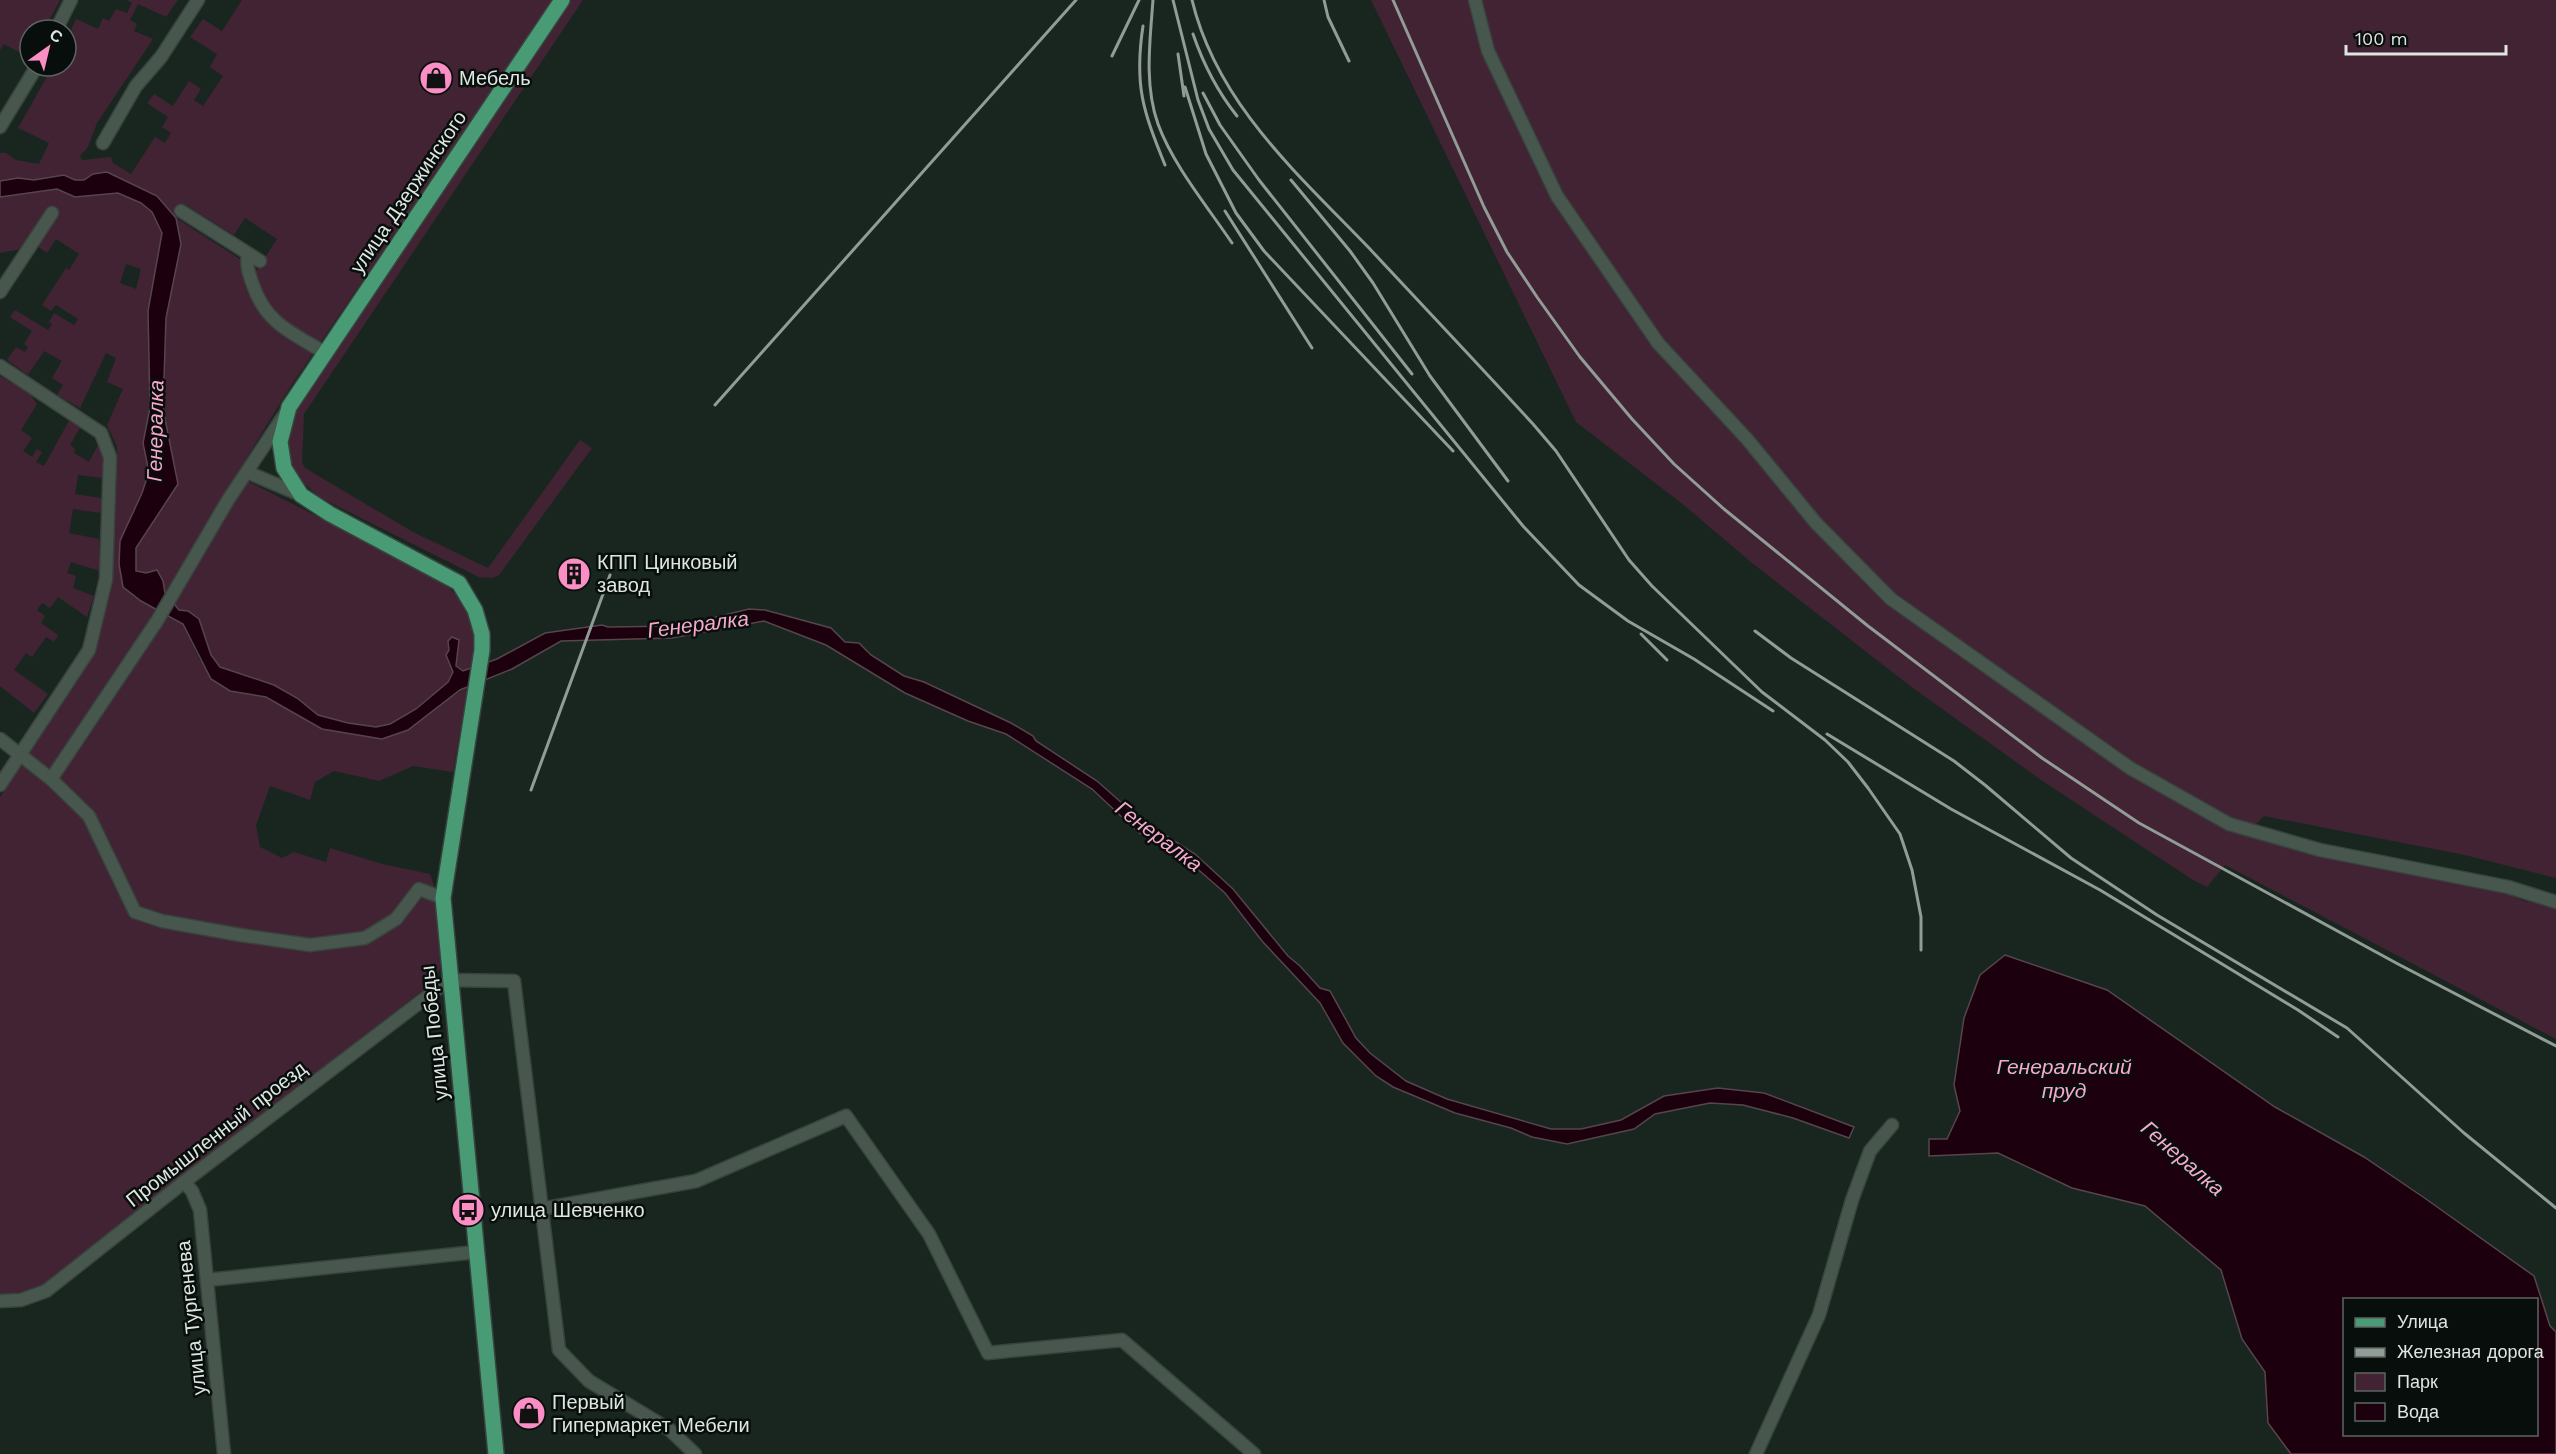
<svg xmlns="http://www.w3.org/2000/svg" width="2556" height="1454" viewBox="0 0 2556 1454" font-family="'Work Sans',sans-serif">
<style>
.green{fill:#422333;fill-rule:evenodd}
.water{fill:#1c000d;stroke:#56454d;stroke-width:1.5;fill-rule:evenodd}
.lines{fill:none;stroke-linecap:round;stroke-linejoin:round}
.minor-casing{stroke:#38433d;stroke-width:15}
.major-casing{stroke:#38433d;stroke-width:18}
.minor{stroke:#48574e;stroke-width:12}
.major{stroke:#489b75;stroke-width:15}
.rail{stroke:#929c96;stroke-width:3}
.labels{text-anchor:middle;dominant-baseline:central;stroke-width:5;stroke-linejoin:round;paint-order:stroke}
.poi-label{font-size:20px;fill:#dee6e1;stroke:#080e0b;text-anchor:start}
.street-label{font-size:20px;fill:#dee6e1;stroke:#080e0b}
.water-label{font-size:21px;font-style:italic;fill:#f8a8ce;stroke:#080e0b}
</style>
<rect width="100%" height="100%" fill="#19261f"/>
<!-- green -->
<g class="green">
<path d="M0,0H60L44,30H30V51L23,54L4,44L0,50Z"/>
<path d="M127,0H178L166,17L138,4L130,20L137,24L134,31L153,39L97,123L88,147L80,156L82,160L111,157L113,163L131,174L155,137L165,143L171,133L162,127L168,117L147,103L154,94L173,106L189,81L201,89L194,100L203,106L223,76L210,67L217,54L190,37L203,19L222,31L242,0H554L290,387L236,475L428,573C468,599 480,618 472,668L463,671L456,666L458,657C455,665 453,676 447,682C434,698 399,724 379,727C361,729 337,722 320,716C309,712 302,700 291,695C274,689 230,676 219,665C201,648 208,613 179,610L165,593L163,581L136,571V548L178,484L163,409L166,318L181,244L157,196L107,172L93,174L84,180H75L64,175L34,180L18,178L0,181V153H6L16,160L39,164L49,143L18,128L53,66H66V41L76,19L98,29L103,18L109,21L116,9L127,13L132,3ZM186,205L234,235L245,218L277,239L257,270L176,218Z"/>
<path d="M572,0H583L304,414L302,462L305,468L413,532L488,568L580,440L592,448L499,575L493,578L479,577L319,497L305,484L296,473L290,459L287,439L292,420L305,396Z"/>
<path d="M1371,0H2556V878L2465,855L2264,816L2247,833L2318,853L2505,893L2524,901L2556,906V1039L2225,865L2207,887L2193,880L2041,780L1909,685L1752,563L1685,506L1576,422Z"/>
<path d="M57,189L75,197L118,193L141,203L152,212L162,234L148,311L150,408L143,443L149,472L142,493L120,541L141,601L183,624L199,659L230,691L266,697L322,729L382,739L468,687L453,772L413,766L379,781L334,771L315,782L310,800L270,786L256,825L260,847L282,858L294,852L326,862L330,848L382,864L430,874L437,894L440,956V969L429,985L43,1288L24,1295L0,1296V797L95,652L111,580L117,447L107,425L123,389L107,382L116,358L106,353L80,408L57,395L63,385L52,378L62,361L44,351L28,375L7,360L16,347L25,352L28,347L24,344L32,331L10,317L15,310L48,330L52,324L49,322L54,313L74,325L78,319L56,305L51,311L42,305L66,268L69,270L79,254L56,239L47,253L37,246L0,253V197ZM126,264L141,269L136,289L120,283Z"/>
<path d="M0,376L29,393L37,404L21,430L32,438L23,451L32,457L37,449L42,452L36,462L44,466L70,419L81,426L70,445L75,449L74,453L89,462L98,445L104,458L102,478L78,475L75,494L101,498V513L73,509L69,533L99,539L100,571L71,562L67,573L76,576L73,588L94,596L87,617L58,597L50,608L42,603L37,610L45,616L41,623L58,635L54,642L46,637L32,657L26,653L14,670L48,694L34,713L0,686Z"/>
</g>
<!-- water -->
<g class="water">
<path d="M107,172L157,196L176,218L181,244L166,318L163,409L178,484L136,548V571L146,573L157,570L163,581L165,593L179,610L188,611L199,619L211,655L220,667L274,685L297,698L318,715L348,723L376,727L390,724L416,709L448,682L453,672L446,655L449,650L448,641L452,637L459,640L456,666L463,671L497,659L545,633L602,625L608,627L679,626L749,609L765,610L831,628L845,642L859,643L871,655L904,676L924,682L1011,723L1033,736L1036,741L1097,781L1140,819L1195,854L1233,889L1288,956L1300,966L1320,988L1330,991L1356,1038L1370,1053L1406,1081L1447,1099L1551,1129H1581L1621,1120L1664,1096L1718,1088L1764,1093L1854,1127L1849,1138L1793,1118L1743,1105L1710,1103L1655,1114L1634,1129L1567,1144L1532,1137L1511,1128L1455,1113L1393,1087L1376,1076L1343,1043L1320,1003L1262,941L1225,893L1185,858L1139,833L1092,789L1006,734L968,721L905,693L826,645L764,621L672,638L561,641L512,669L460,690L408,730L382,739L322,729L266,697L230,691L211,679L183,624L141,601L123,587L119,564L120,541L142,493L149,472L143,443L150,408L148,311L162,233L152,212L141,203L118,193L75,197L57,189L0,197V181L18,178L34,180L64,175L75,180H84L93,174Z"/>
<path d="M2005,955L2107,990L2275,1107L2364,1157L2426,1199L2534,1276L2550,1326L2556,1332V1454H2291L2268,1423L2265,1372L2242,1339L2221,1270L2145,1206L2072,1188L1998,1153L1929,1156V1139H1947L1960,1111L1954,1085L1964,1018L1980,975ZM2344,1300H2536V1434H2344Z"/>
</g>
<g class="lines">
<defs>
<g id="minor">
<path d="M1475,0L1488,51L1557,196L1658,343L1747,439L1816,523L1891,599L2130,768L2229,824L2320,850L2508,887L2556,902"/>
<path d="M56,30L71,0"/>
<path d="M0,127L37,66"/>
<path d="M103,143L136,86L161,57L198,0"/>
<path d="M181,211L260,261"/>
<path d="M248,254C246,266 249,274 253,285C266,324 293,333 325,353"/>
<path d="M0,292L52,213"/>
<path d="M0,366L101,433L110,457L106,579L89,650L0,785"/>
<path d="M247,472L301,495"/>
<path d="M0,739L51,779L89,816L135,912L162,921L240,935L310,945L365,938L396,919L419,889L443,898"/>
<path d="M51,779L157,621L228,500L285,414"/>
<path d="M184,1182L192,1191L200,1210L224,1454"/>
<path d="M541,1209L696,1181L846,1116L929,1234L988,1353L1122,1340L1254,1454"/>
<path d="M207,1280L476,1252"/>
<path d="M0,1301L21,1300L46,1291L184,1182L449,980L514,981L559,1350L589,1381L670,1430L695,1454"/>
<path d="M1756,1454L1819,1315L1852,1200L1870,1151L1892,1125"/>
</g>
<path id="major" d="M496,1454L443,898L482,650V634L475,610L459,583L330,514L301,495L284,468L280,442L289,407L562,0"/>
</defs>
<!-- minor casing -->
<use href="#minor" class="minor-casing"/>
<!-- major casing -->
<use href="#major" class="major-casing"/>
<!-- minor -->
<use href="#minor" class="minor"/>
<!-- major -->
<use href="#major" class="major"/>
<!-- rail -->
<g class="rail">
<path d="M1153,0C1150,41 1144,85 1158,124C1173,165 1207,206 1232,243"/>
<path d="M1173,0L1198,100L1209,129L1233,170L1523,526L1579,585L1628,621L1694,659L1773,711"/>
<path d="M1192,0C1217,104 1298,174 1369,248C1424,307 1479,365 1533,424L1556,451L1629,560L1652,586L1762,692L1825,740L1848,762L1868,788L1900,834L1912,870L1921,917V950"/>
<path d="M1324,0L1328,17L1349,61"/>
<path d="M1393,0L1484,207L1507,252L1537,297L1580,357L1632,419L1674,464L1724,509L1868,626L2042,758L2139,823L2398,964L2556,1046"/>
<path d="M1143,26C1134,85 1143,111 1165,165"/>
<path d="M1193,34C1203,63 1217,91 1237,116"/>
<path d="M1178,54L1184,96"/>
<path d="M1112,56L1139,0"/>
<path d="M1185,87L1206,154L1236,213L1264,251L1453,451"/>
<path d="M1203,93L1220,125L1259,180L1412,374"/>
<path d="M1291,180L1350,251L1373,283L1430,376L1508,481"/>
<path d="M1225,211L1312,348"/>
<path d="M715,405L1076,0"/>
<path d="M1755,631L1791,658L1954,761L1985,785L2071,858L2157,915L2347,1028L2464,1133L2556,1208"/>
<path d="M1641,634L1667,660"/>
<path d="M1827,734L1951,809L2100,890L2298,1010L2338,1037"/>
<path d="M531,790L610,575"/>
</g>
</g>
<!-- icons -->
<defs>
<symbol id="shop-disc" viewBox="-11 -11 22 22"><circle r="9.5" fill="#fb8fc5" stroke="#080e0b"/><path d="M-5-2.5h2.3a2.7 3.5 0 0 1 5.4 0H5L5.5 6h-11ZM-1.5-2.5h3a1.5 2.3 0 0 0-3 0Z" fill="#111"/></symbol>
<symbol id="building-disc" viewBox="-11 -11 22 22"><circle r="9.5" fill="#fb8fc5" stroke="#080e0b"/><path d="M-4-6H4V6H1V3H-1V6H-4ZM-2.5-4.3h1.7v1.8h-1.7ZM.8-4.3h1.7v1.8H.8ZM-2.5-1h1.7V.8h-1.7ZM.8-1h1.7V.8H.8Z" fill="#111"/></symbol>
<symbol id="bus-disc" viewBox="-11 -11 22 22"><circle r="9.5" fill="#fb8fc5" stroke="#080e0b"/><path d="M-5-6H5V4H4V6H2V4H-2V6H-4V4H-5ZM-3.5-4V0h7V-4ZM-3.5 1.2v1.5H-2V1.2ZM2 1.2v1.5H3.5V1.2Z" fill="#111"/></symbol>
</defs>
<g fill-rule="evenodd">
<use href="#shop-disc" x="417" y="59" width="38" height="38"/>
<use href="#building-disc" x="555" y="555" width="38" height="38"/>
<use href="#bus-disc" x="449" y="1191" width="38" height="38"/>
<use href="#shop-disc" x="510" y="1394" width="38" height="38"/>
</g>
<g class="labels">
<!-- poi labels -->
<g class="poi-label">
<text x="459" y="78">Мебель</text>
<text x="597" y="562">КПП Цинковый<tspan x="597" dy="23">завод</tspan></text>
<text x="491" y="1210">улица Шевченко</text>
<text x="552" y="1402">Первый<tspan x="552" dy="23">Гипермаркет Мебели</tspan></text>
</g>
<!-- street labels -->
<g class="street-label">
<text transform="translate(408 192) rotate(-56)">улица Дзержинского</text>
<text transform="translate(434 1033) rotate(-96)">улица Победы</text>
<text transform="translate(216 1134) rotate(-38)">Промышленный проезд</text>
<text transform="translate(191 1318) rotate(-96)">улица Тургенева</text>
</g>
<!-- water labels -->
<g class="water-label">
<text transform="translate(155 431) rotate(-89)">Генералка</text>
<text transform="translate(698 624) rotate(-7)">Генералка</text>
<text transform="translate(1159 836) rotate(37)">Генералка</text>
<text x="2064" y="1066">Генеральский<tspan x="2064" dy="24">пруд</tspan></text>
<text transform="translate(2183 1158) rotate(41)">Генералка</text>
</g>
</g>
<!-- legend -->
<rect x="2343" y="1298" width="195" height="138" fill="#080e0b" stroke="#5e6461" stroke-width="1.5"/>
<rect x="2355" y="1318" width="30" height="9" fill="#489b75" stroke="#5e6461" stroke-width="1.5"/>
<text x="2397" y="1328" font-size="18" fill="#dee6e1">Улица</text>
<rect x="2355" y="1348" width="30" height="9" fill="#929c96" stroke="#5e6461" stroke-width="1.5"/>
<text x="2397" y="1358" font-size="18" fill="#dee6e1">Железная дорога</text>
<rect x="2355" y="1373" width="30" height="18" fill="#422333" stroke="#5e6461" stroke-width="1.5"/>
<text x="2397" y="1388" font-size="18" fill="#dee6e1">Парк</text>
<rect x="2355" y="1403" width="30" height="18" fill="#1c000d" stroke="#5e6461" stroke-width="1.5"/>
<text x="2397" y="1418" font-size="18" fill="#dee6e1">Вода</text>
<!-- north arrow -->
<g transform="translate(48 48) rotate(34)"><circle r="28" fill="#080e0b" stroke="#5e6461" stroke-width="1.5"/>
<path d="M0-4.5L10 22L0 15L-10 22Z" fill="#fb8fc5"/>
<text y="-9" font-size="16" font-weight="bold" text-anchor="middle" fill="#dee6e1">С</text>
</g>
<!-- scale -->
<path d="M2346 45v9h160v-9" fill="none" stroke="#dee6e1" stroke-width="3"/>
<text x="2355" y="45" font-size="18" fill="#dee6e1" stroke="#080e0b" stroke-width="4.5" paint-order="stroke">100 m</text>
</svg>
